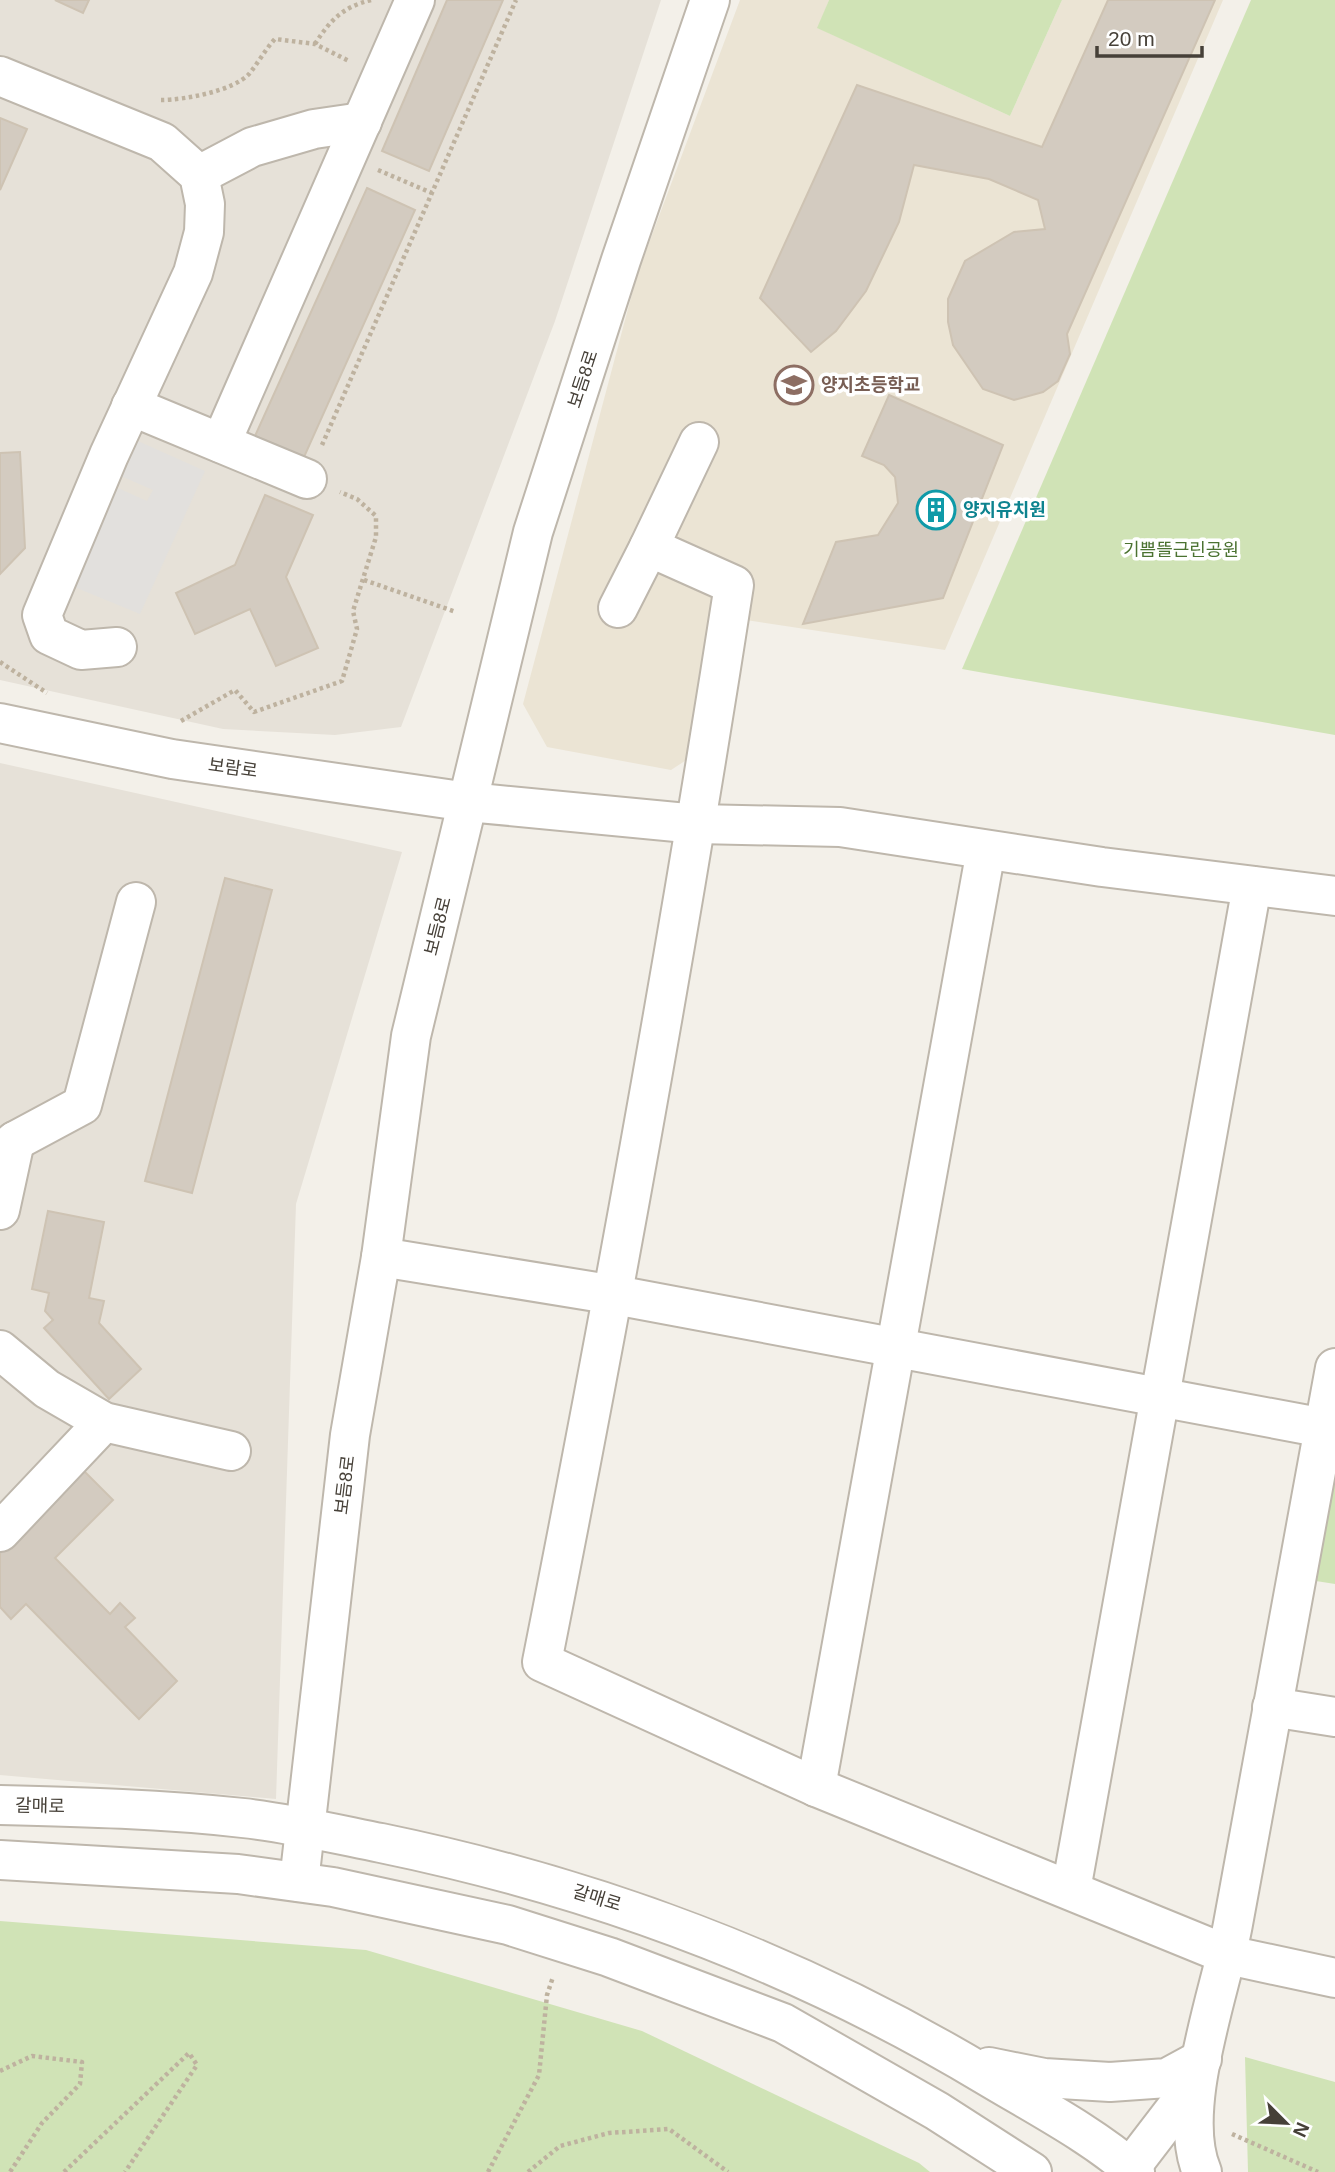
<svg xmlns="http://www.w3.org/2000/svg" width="1335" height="2172" viewBox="0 0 1335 2172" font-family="Helvetica,'Noto Sans KR',sans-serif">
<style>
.residential{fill:#e6e1d8;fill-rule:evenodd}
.education{fill:#ebe4d4;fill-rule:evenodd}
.green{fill:#d0e3b6}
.parking{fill:#e2e0dd}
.building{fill:#d3cbc0;stroke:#cec3b3;stroke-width:2}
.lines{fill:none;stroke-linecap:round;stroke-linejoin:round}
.minor-casing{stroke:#beb7ac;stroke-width:42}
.path{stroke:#beb29f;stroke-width:4.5;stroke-dasharray:3.5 3.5;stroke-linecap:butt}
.minor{stroke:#fff;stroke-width:38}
.labels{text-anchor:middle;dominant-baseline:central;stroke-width:7;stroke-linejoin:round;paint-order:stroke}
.street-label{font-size:18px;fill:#464038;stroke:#fff}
.education-label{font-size:18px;font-weight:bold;fill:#785e54;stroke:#fff;text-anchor:start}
.culture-label{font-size:18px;font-weight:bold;fill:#0d838f;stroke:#fff;text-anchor:start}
.park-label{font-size:18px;fill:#4b7231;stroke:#fff}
</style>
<rect width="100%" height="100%" fill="#f3f0e9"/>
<!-- residential -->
<g class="residential">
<path d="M0,0H55L83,13L89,0H447L382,150L429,171L503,0H661L555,321L401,727L335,735L223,729L0,680V574L25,547L20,453H0V190L27,130L0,118ZM367,188L415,210L304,457L256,435ZM265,495L313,515L286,577L317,648L276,666L250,609L195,634L176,593L235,565Z"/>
<path d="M0,763L402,852L296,1204L276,1799L0,1775V1607L12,1618L26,1604L139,1719L177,1681L125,1627L134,1618L120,1604L110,1614L55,1558L113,1501L84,1470L0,1553ZM48,1212L89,1298L103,1301L99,1323L141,1369L109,1398L44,1329L53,1320L45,1311L49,1293L32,1289Z"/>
</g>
<!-- education -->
<path class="education" d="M740,0H829L818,28L1010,116L1062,0H1108L1042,147L857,86L760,298L811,351L866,291L899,221L914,165L989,179L1038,200L1045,229L1014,232L965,261L948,299L953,345L983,389L1057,381L1070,354L1067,334L1215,0H1223L945,650L713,615L694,755L671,770L547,747L523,704L637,275ZM889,395L1003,445L943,598L803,624L836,542L878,535L898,503L895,477L884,465L863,455Z"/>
<!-- green -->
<g class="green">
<path d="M829,0H1062L1010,116L817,28Z"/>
<path d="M1251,0H1335V735L962,669Z"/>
<path d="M1335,1368V1584L1297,1578Z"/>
<path d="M0,1921L366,1950L642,2031L919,2163L930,2172H0Z"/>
<path d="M1245,2057L1335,2082V2172H1248Z"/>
</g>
<!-- parking -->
<path class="parking" d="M129,437L205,471L140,614L67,584L109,484L147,501L153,490L114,473Z"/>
<!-- building -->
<g class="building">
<path d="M55,0H89L83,13Z"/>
<path d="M447,0H503L429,171L382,151Z"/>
<path d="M1108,0H1215L1067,334L1070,354L1058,381L1043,392L1014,400L983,389L953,345L948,322V299L965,261L1014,232L1045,229L1038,200L989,179L914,165L899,222L866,291L836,331L811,352L760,298L857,85L1042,147Z"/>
<path d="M0,118L27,129L0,190Z"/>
<path d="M367,188L415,210L304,457L255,436Z"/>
<path d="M889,395L1003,445L943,598L803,624L836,542L878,535L898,503L895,477L884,465L862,456Z"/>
<path d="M20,452L25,548L0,574V453Z"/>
<path d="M265,495L313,515L286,577L318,648L276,666L250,609L195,634L176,593L235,565Z"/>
<path d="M225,878L272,890L192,1193L145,1181Z"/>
<path d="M48,1211L104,1222L89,1298L104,1301L99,1323L141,1369L109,1399L44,1328L53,1320L45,1311L49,1293L32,1289Z"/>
<path d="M83,1470L113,1500L55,1558L110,1614L120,1603L135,1618L125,1627L177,1681L139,1719L26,1604L11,1619L0,1607V1553Z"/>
</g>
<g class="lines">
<defs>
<g id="minor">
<path d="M0,76L162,142L199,175L205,204L204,232L193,273L109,455L42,615L49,635L81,650L117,647"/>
<path d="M199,175L252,147L314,129L362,122"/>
<path d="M131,406L307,479"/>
<path d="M699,442L649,547L734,585C678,946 613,1304 542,1662L816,1787L1228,1955L1335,1978"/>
<path d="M221,443L415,0"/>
<path d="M618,608L649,547"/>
<path d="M0,723L172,759L468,802L697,824L840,827L1102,867L1335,896"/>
<path d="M0,1153L15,1141L82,1105L136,902"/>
<path d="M0,1210L15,1141"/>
<path d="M381,1257L615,1295L1324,1428"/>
<path d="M0,1350L47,1389L104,1422L231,1451"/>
<path d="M0,1532L104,1422"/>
<path d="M1272,1707L1335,1717"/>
<path d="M816,1787L986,850"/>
<path d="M0,1805C82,1807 162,1809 243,1818C289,1823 336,1834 381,1843C594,1887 801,1964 987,2076C1037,2106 1091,2134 1135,2172"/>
<path d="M0,1860L238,1874L333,1887L508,1925L609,1957L783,2023L937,2111L1032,2172"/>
<path d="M299,1882L350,1435L381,1257L411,1036L533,532L621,260L710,0"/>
<path d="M1071,1890L1252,886"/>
<path d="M989,2067L1044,2078L1110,2082L1167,2078L1202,2059"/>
<path d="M1127,2172L1186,2095L1194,2077"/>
<path d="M1202,2172C1175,2109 1221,1991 1233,1924C1267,1738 1301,1553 1335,1368"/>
</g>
</defs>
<!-- minor casing -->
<use href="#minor" class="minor-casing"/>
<!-- path -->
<g class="path">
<path d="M315,44C330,20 343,7 371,0"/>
<path d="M161,100C184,100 233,91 249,74C258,63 265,50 275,39L315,44L349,61"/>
<path d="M378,170L432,193"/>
<path d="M322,445L516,0"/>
<path d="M364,580L456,612"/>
<path d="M0,662L47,693"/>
<path d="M181,721L235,690L254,712L342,681L357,629L353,611L376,537V516L357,499L340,492"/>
<path d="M0,2071L32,2056L82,2062L80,2084L42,2123L10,2172"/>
<path d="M1232,2134L1318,2172"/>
<path d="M64,2172L189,2053L197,2065L125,2172"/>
<path d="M488,2172L539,2075L547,1995L553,1977"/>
<path d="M528,2172L560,2146L609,2133L669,2129L728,2172"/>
</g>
<!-- minor -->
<use href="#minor" class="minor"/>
</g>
<!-- icons -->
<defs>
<symbol id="school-ring" viewBox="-11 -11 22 22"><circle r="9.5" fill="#fff" stroke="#8d6e63" stroke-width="1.5"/><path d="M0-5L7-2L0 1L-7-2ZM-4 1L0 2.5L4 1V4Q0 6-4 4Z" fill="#8d6e63"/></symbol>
<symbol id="building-ring" viewBox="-11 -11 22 22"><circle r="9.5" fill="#fff" stroke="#0f9aa8" stroke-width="1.5"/><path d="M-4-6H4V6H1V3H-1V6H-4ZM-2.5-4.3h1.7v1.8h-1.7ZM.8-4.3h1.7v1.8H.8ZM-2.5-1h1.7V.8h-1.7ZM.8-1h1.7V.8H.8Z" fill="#0f9aa8"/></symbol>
</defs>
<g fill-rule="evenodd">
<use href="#school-ring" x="772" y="363" width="44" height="44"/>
<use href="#building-ring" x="914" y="488" width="44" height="44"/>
</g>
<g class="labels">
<!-- street labels -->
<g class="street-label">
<text transform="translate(583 379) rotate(-72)">보듬8로</text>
<text transform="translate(233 768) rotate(8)">보람로</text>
<text transform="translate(438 926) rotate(-76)">보듬8로</text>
<text transform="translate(345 1485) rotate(-83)">보듬8로</text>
<text transform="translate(40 1806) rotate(1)">갈매로</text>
<text transform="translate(597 1898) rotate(17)">갈매로</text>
</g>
<!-- education labels -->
<g class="education-label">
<text x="821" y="385">양지초등학교</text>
</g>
<!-- culture labels -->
<g class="culture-label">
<text x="963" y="510">양지유치원</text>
</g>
<!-- park labels -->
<g class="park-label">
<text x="1181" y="550">기쁨뜰근린공원</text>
</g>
</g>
<!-- north arrow -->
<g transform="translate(1286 2123) rotate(114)" stroke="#ffffff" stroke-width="5" paint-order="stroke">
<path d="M0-5L12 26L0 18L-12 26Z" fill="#464038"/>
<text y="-10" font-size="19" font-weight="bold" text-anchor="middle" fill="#464038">N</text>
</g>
<!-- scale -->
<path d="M1097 46v10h105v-10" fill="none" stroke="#464038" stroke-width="3.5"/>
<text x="1108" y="46" font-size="21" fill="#464038" stroke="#ffffff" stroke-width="5" paint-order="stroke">20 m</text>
</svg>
